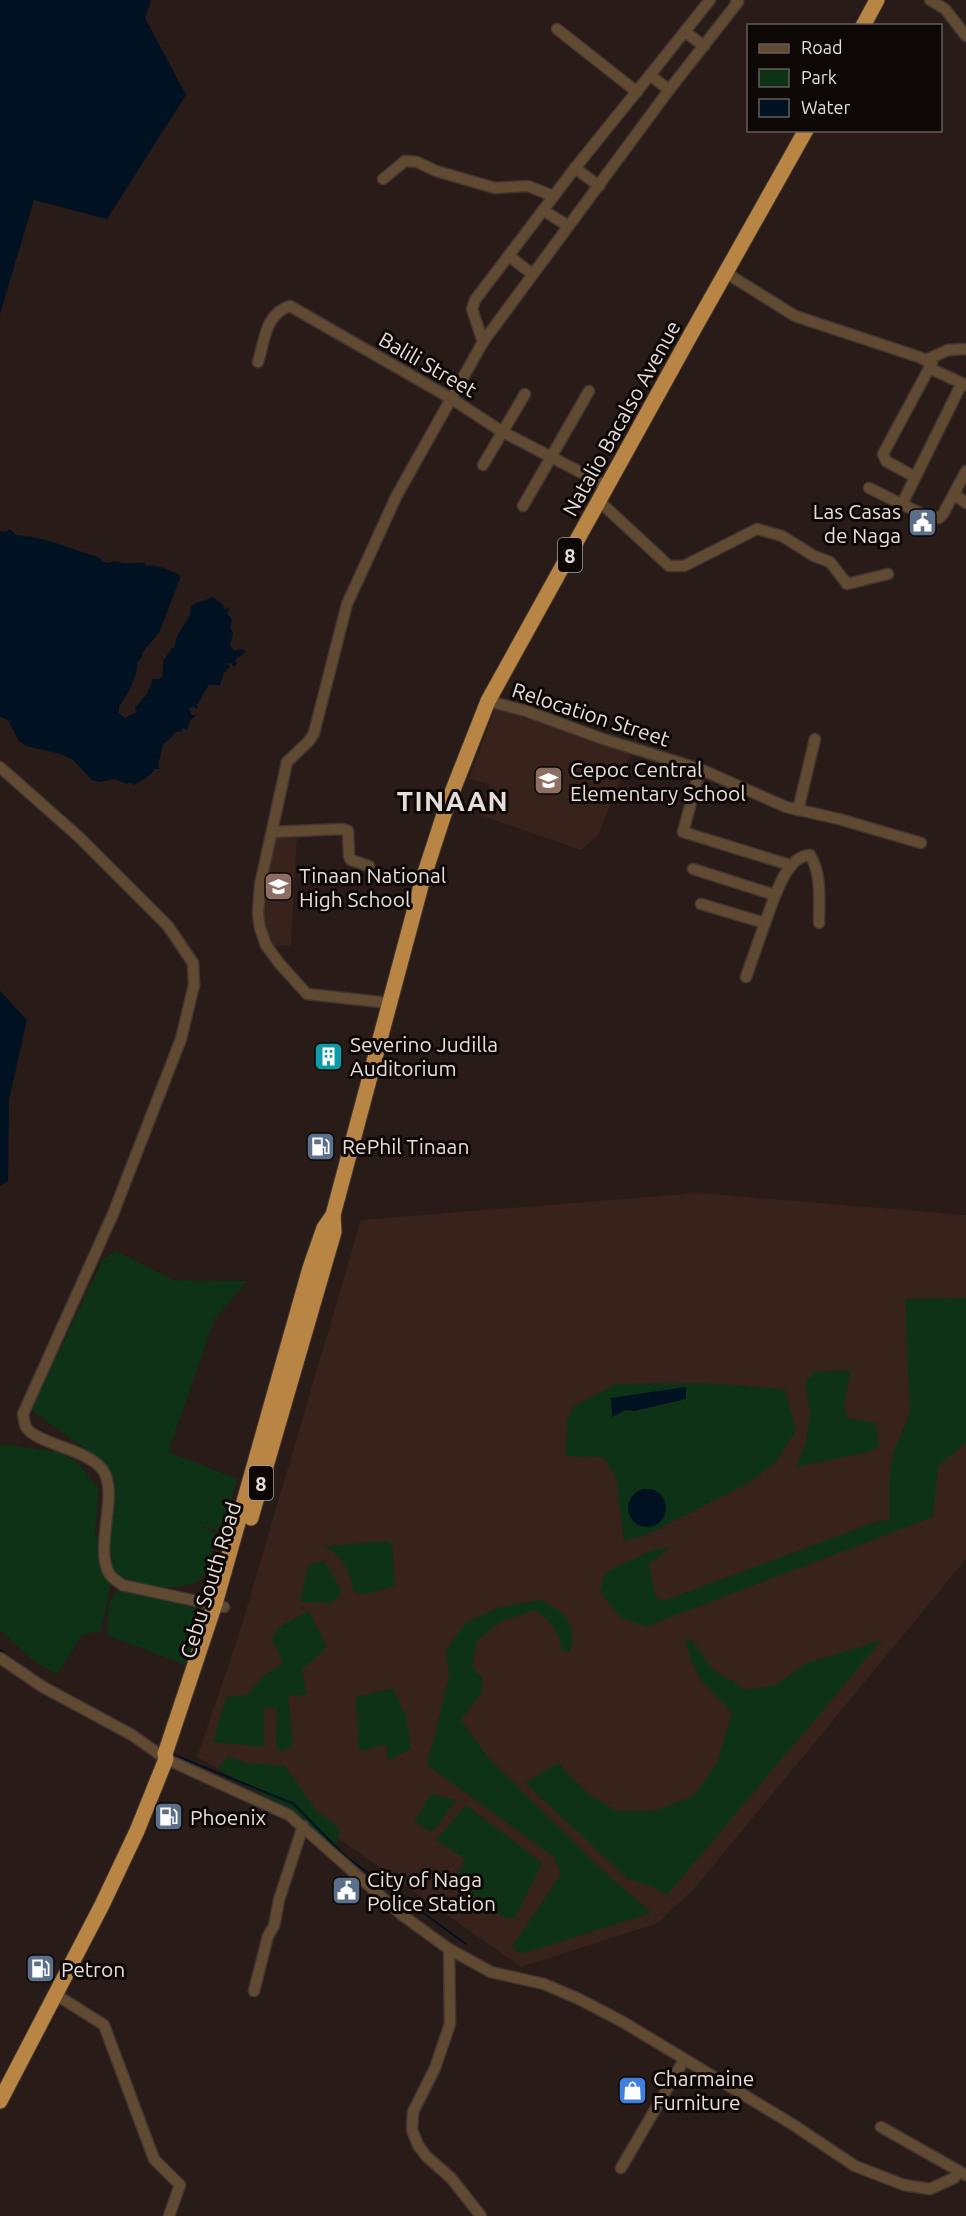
<svg xmlns="http://www.w3.org/2000/svg" width="966" height="2216" viewBox="0 0 966 2216" font-family="Ubuntu,sans-serif">
<style>
.built{fill:#37231c}
.green{fill:#0e3216}
.water{fill:#001221}
.lines{fill:none;stroke-linecap:round;stroke-linejoin:round}
.stream{stroke:#001221;stroke-width:2}
.minor-casing{stroke:#433632;stroke-width:13}
.highway-casing{stroke:#433632;stroke-width:17}
.minor{stroke:#604b32;stroke-width:10}
.highway{stroke:#b98544;stroke-width:15}
.labels{text-anchor:middle;dominant-baseline:central;stroke-width:6;stroke-linejoin:round;paint-order:stroke}
.shield{fill:#0d0806;stroke:#a59c9a;stroke-width:1.5}
.shield-label{font-size:20px;font-weight:bold;fill:#e6dcd9}
.street-label{font-size:21px;fill:#e6dcd9;stroke:#0d0806}
.poi-label{font-size:21px;fill:#e6dcd9;stroke:#0d0806;text-anchor:start}
.district-label{font-size:27px;font-weight:bold;letter-spacing:1.5px;fill:#e6dcd9;stroke:#0d0806}
</style>
<rect width="100%" height="100%" fill="#291b17"/>
<!-- built -->
<g class="built">
<path d="M495,708L632,750L598,835L581,850L480,815L489,784L469,779Z"/>
<path d="M297,832L291,945L274,946L268,941L261,915V896L274,834Z"/>
<path d="M699,1193L966,1215V1559L694,1889L658,1923L521,1967L328,1831L197,1757L240,1631L361,1220Z"/>
</g>
<!-- green -->
<g class="green">
<path d="M116,1251L173,1280L247,1281L215,1318L168,1452L237,1479L223,1531L201,1526L218,1535L201,1580C179,1590 154,1589 131,1582C124,1580 118,1573 112,1569L110,1528L115,1480L91,1453L31,1410L103,1259Z"/>
<path d="M966,1298V1442L938,1467L933,1517L645,1627L620,1617L600,1592L605,1572L653,1550L671,1547L649,1564L656,1597L663,1601L878,1521L889,1520V1485L892,1455L910,1413L905,1299Z"/>
<path d="M851,1370L844,1405L848,1418L876,1423L879,1446L869,1452L796,1467L806,1442L810,1412L805,1383L814,1372Z"/>
<path d="M705,1383L785,1389L796,1431L776,1462L747,1484L642,1537L624,1541L616,1477L603,1457L566,1456L567,1421L574,1406L616,1384Z"/>
<path d="M8,1445L59,1452L77,1462L99,1489L95,1533L111,1583L101,1631L82,1635L57,1674L35,1662L0,1630V1446Z"/>
<path d="M388,1541L392,1545L395,1586L362,1595L354,1592C349,1571 345,1556 323,1546Z"/>
<path d="M324,1561L341,1589L340,1596L330,1603L300,1602L308,1565Z"/>
<path d="M118,1588L206,1611L188,1666L107,1635L109,1604Z"/>
<path d="M542,1600C548,1604 556,1608 562,1613C573,1622 575,1641 569,1652L562,1651C559,1630 552,1622 535,1610L502,1621L477,1640L472,1666L482,1678V1692L461,1720L486,1755L593,1861L651,1913L522,1954L512,1947L561,1874L554,1857L427,1765L449,1677L446,1651L465,1623L500,1607Z"/>
<path d="M309,1611L327,1647L314,1660L302,1668L307,1695L288,1696L293,1746L282,1752L276,1748L277,1709L264,1707V1747L213,1742L226,1697L247,1695L263,1676L283,1663L272,1639L279,1627Z"/>
<path d="M685,1639L693,1641L713,1670L747,1690L775,1685L807,1663L882,1640L667,1895L653,1887L627,1878L525,1783L558,1763L586,1792L616,1811H654L694,1796L717,1762L732,1713L700,1679L691,1660Z"/>
<path d="M393,1688L406,1716L411,1749L388,1760L386,1745L359,1751L356,1697Z"/>
<path d="M228,1756L246,1763L285,1766L316,1810L340,1829L335,1851L317,1835L304,1818L218,1769Z"/>
<path d="M431,1794L456,1800L435,1829L431,1831L414,1822Z"/>
<path d="M466,1805L542,1863L515,1918H504L455,1881L465,1859L436,1840Z"/>
</g>
<!-- water -->
<g class="water">
<path d="M0,0H151L145,18L186,95L107,219L34,200L0,314Z"/>
<path d="M10,529L16,535C43,536 70,549 95,556C101,558 101,561 107,563C115,561 115,561 122,563C126,564 138,562 144,563L147,566C159,565 170,570 181,576L159,633L142,653V657L137,663C139,673 126,699 119,706V713L125,718L136,712L135,708L147,694L153,679H160L163,675V661L172,648L175,647L176,638L190,615L191,606C198,601 205,601 212,597L223,604L225,609L230,607L227,614L232,619L230,627L233,633L230,645L234,651L242,649L246,652L235,660L237,663L234,667L231,663H228L230,667L226,670L228,671L224,672L220,685H209L197,705L198,710L193,706L189,709L192,715H196L190,721L187,730L182,728V731L174,733L172,737L163,744L158,766L160,769H155C150,776 141,782 133,785L130,782L127,784L114,779L100,782L92,780L73,760L61,754L26,746L19,741L8,720L0,717V531L6,532Z"/>
<path d="M0,991L27,1020L9,1099L8,1181L0,1186Z"/>
<path d="M686,1387V1399L635,1411L626,1410L612,1417L611,1398Z"/>
<circle cx="647" cy="1508" r="19"/>
</g>
<g class="lines">
<!-- stream -->
<g class="stream">
<path d="M0,1650L12,1660"/>
<path d="M172,1754L294,1804L346,1857L466,1944"/>
</g>
<defs>
<g id="minor">
<path d="M930,0L945,9L966,36"/>
<path d="M557,29L637,92"/>
<path d="M685,32L704,46"/>
<path d="M650,75L710,0"/>
<path d="M383,179L405,161L417,162L436,171L495,188L528,186L553,196"/>
<path d="M599,186L575,168L650,75L669,90"/>
<path d="M543,210L568,226"/>
<path d="M509,256L532,274"/>
<path d="M726,273L795,316L919,357L932,363L883,454L886,461L915,477"/>
<path d="M483,342L472,309L475,300L575,168"/>
<path d="M926,360L948,350L966,349"/>
<path d="M258,362C265,340 265,314 290,306L452,399L501,431L607,486"/>
<path d="M929,368L966,385"/>
<path d="M483,465L525,394"/>
<path d="M869,488L926,516L939,518L943,514L966,471"/>
<path d="M954,494L966,503"/>
<path d="M599,501L669,566H684L757,529L782,536L814,556L830,562L847,584L888,574"/>
<path d="M902,504L962,383"/>
<path d="M523,506L589,391"/>
<path d="M488,701L526,711L603,739L700,769L786,807L839,819L921,843"/>
<path d="M0,767L79,837L168,926L193,963L194,985L181,1039L113,1214L23,1414C24,1418 24,1424 26,1427C36,1444 85,1448 102,1469C120,1492 94,1546 109,1573C111,1578 118,1581 122,1585L224,1607"/>
<path d="M700,769L683,832L790,865"/>
<path d="M798,810L815,739"/>
<path d="M272,832L342,829L348,831L349,856L351,860L369,866"/>
<path d="M693,869L775,895"/>
<path d="M701,904L765,923L746,977"/>
<path d="M765,923C773,902 785,856 810,855C822,874 819,902 819,923"/>
<path d="M390,1003L307,994L279,963L266,945L260,928L258,914L260,885L287,762L309,741L314,733L347,604L397,495L483,342L669,90L738,2L736,0"/>
<path d="M0,1658L43,1687L132,1735L166,1759L289,1815L402,1915L449,1949L491,1972L544,1984L579,1999L623,2022L792,2124L855,2166L904,2185L930,2189L954,2178L959,2171"/>
<path d="M449,1949L450,2024L435,2068L413,2112L412,2130L418,2145L426,2156L451,2178L481,2216"/>
<path d="M254,1991L268,1936L274,1926L279,1900L303,1826"/>
<path d="M55,1994L104,2025L154,2159L180,2185L169,2216"/>
<path d="M881,2127L966,2175"/>
<path d="M621,2168L684,2060"/>
</g>
<g id="highway">
<path d="M863,26L877,0"/>
<path d="M251,1518L334,1232L333,1215"/>
<path d="M0,2101L102,1905L137,1831L166,1759L165,1754L215,1604L310,1268L324,1228L333,1215L422,882L447,805L488,701L690,336L806,130"/>
</g>
</defs>
<!-- minor casing -->
<use href="#minor" class="minor-casing"/>
<!-- highway casing -->
<use href="#highway" class="highway-casing"/>
<!-- minor -->
<use href="#minor" class="minor"/>
<!-- highway -->
<use href="#highway" class="highway"/>
</g>
<!-- icons -->
<defs>
<symbol id="civic-square" viewBox="-11 -11 22 22"><rect x="-9" y="-9" width="18" height="18" rx="4" fill="#5c6f8a" stroke="#0d0806"/><path d="M-.6-6.5H3V-4.5H.6V-3L4-1V1h2V6H-6V1h2V-1L-.6-3ZM-1.2 2.5V6h2.4V2.5Z" fill="#fff"/></symbol>
<symbol id="school-square" viewBox="-11 -11 22 22"><rect x="-9" y="-9" width="18" height="18" rx="4" fill="#8d6e63" stroke="#0d0806"/><path d="M0-5L7-2L0 1L-7-2ZM-4 1L0 2.5L4 1V4Q0 6-4 4Z" fill="#fff"/></symbol>
<symbol id="building-square" viewBox="-11 -11 22 22"><rect x="-9" y="-9" width="18" height="18" rx="4" fill="#0f9aa8" stroke="#0d0806"/><path d="M-4-6H4V6H1V3H-1V6H-4ZM-2.5-4.3h1.7v1.8h-1.7ZM.8-4.3h1.7v1.8H.8ZM-2.5-1h1.7V.8h-1.7ZM.8-1h1.7V.8H.8Z" fill="#fff"/></symbol>
<symbol id="fuel-square" viewBox="-11 -11 22 22"><rect x="-9" y="-9" width="18" height="18" rx="4" fill="#5c6f8a" stroke="#0d0806"/><path d="M-5.5-6h7V0h2V4h1.3V-2.5L3-4.5l.8-.8L6-3V5H2.5V1h-1V6h-7ZM-4.2-4.7v3.2H.2V-4.7Z" fill="#fff"/></symbol>
<symbol id="shop-square" viewBox="-11 -11 22 22"><rect x="-9" y="-9" width="18" height="18" rx="4" fill="#3f7fe0" stroke="#0d0806"/><path d="M-5-2.5h2.3a2.7 3.5 0 0 1 5.4 0H5L5.5 6h-11ZM-1.5-2.5h3a1.5 2.3 0 0 0-3 0Z" fill="#fff"/></symbol>
</defs>
<g fill-rule="evenodd">
<use href="#civic-square" x="906" y="506" width="33" height="33"/>
<use href="#school-square" x="532" y="764" width="33" height="33"/>
<use href="#school-square" x="262" y="870" width="33" height="33"/>
<use href="#building-square" x="312" y="1040" width="33" height="33"/>
<use href="#fuel-square" x="304" y="1130" width="33" height="33"/>
<use href="#fuel-square" x="152" y="1800" width="33" height="33"/>
<use href="#civic-square" x="330" y="1874" width="33" height="33"/>
<use href="#fuel-square" x="24" y="1952" width="33" height="33"/>
<use href="#shop-square" x="616" y="2074" width="33" height="33"/>
</g>
<g class="labels">
<!-- shield labels -->
<g class="shield">
<rect x="558" y="538" width="24" height="34" rx="4.5"/>
<rect x="249" y="1466" width="24" height="34" rx="4.5"/>
</g>
<g class="shield-label">
<text x="570" y="555">8</text>
<text x="261" y="1483">8</text>
</g>
<!-- street labels -->
<g class="street-label">
<text transform="translate(428 364) rotate(30)">Balili Street</text>
<text transform="translate(621 418) rotate(-61)">Natalio Bacalso Avenue</text>
<text transform="translate(591 714) rotate(18)">Relocation Street</text>
<text transform="translate(210 1580) rotate(-73)">Cebu South Road</text>
</g>
<!-- poi labels -->
<g class="poi-label">
<text x="901" y="511" text-anchor="end">Las Casas<tspan x="901" dy="24">de Naga</tspan></text>
<text x="570" y="769">Cepoc Central<tspan x="570" dy="24">Elementary School</tspan></text>
<text x="299" y="875">Tinaan National<tspan x="299" dy="24">High School</tspan></text>
<text x="350" y="1044">Severino Judilla<tspan x="350" dy="24">Auditorium</tspan></text>
<text x="342" y="1146">RePhil Tinaan</text>
<text x="190" y="1817">Phoenix</text>
<text x="367" y="1879">City of Naga<tspan x="367" dy="24">Police Station</tspan></text>
<text x="61" y="1969">Petron</text>
<text x="653" y="2078">Charmaine<tspan x="653" dy="24">Furniture</tspan></text>
</g>
<!-- district labels -->
<g class="district-label">
<text x="453" y="801">TINAAN</text>
</g>
</g>
<!-- legend -->
<rect x="747" y="24" width="195" height="108" fill="#0d0806" stroke="#645d5a" stroke-width="1.5"/>
<rect x="759" y="44" width="30" height="9" fill="#604b32" stroke="#645d5a" stroke-width="1.5"/>
<text x="801" y="54" font-size="18" fill="#e6dcd9">Road</text>
<rect x="759" y="69" width="30" height="18" fill="#0e3216" stroke="#645d5a" stroke-width="1.5"/>
<text x="801" y="84" font-size="18" fill="#e6dcd9">Park</text>
<rect x="759" y="99" width="30" height="18" fill="#001221" stroke="#645d5a" stroke-width="1.5"/>
<text x="801" y="114" font-size="18" fill="#e6dcd9">Water</text>
</svg>
